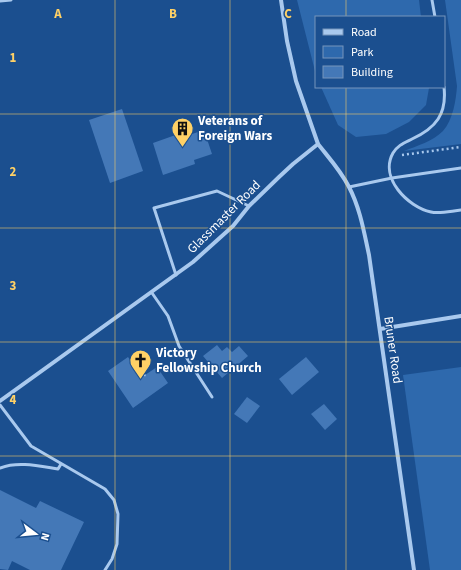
<svg xmlns="http://www.w3.org/2000/svg" width="461" height="570" viewBox="0 0 461 570" font-family="'Source Sans 3',sans-serif">
<style>
.green{fill:#2e69ad}
.building{fill:#4478b7}
.lines{fill:none;stroke-linecap:round;stroke-linejoin:round}
.path{stroke:#a9c9ee;stroke-width:2.5;stroke-dasharray:2 3;stroke-linecap:butt}
.service{stroke:#a9c9ee;stroke-width:3}
.minor{stroke:#a9c9ee;stroke-width:4}
.grid{fill:none;stroke:#ffd166;stroke-width:1;stroke-opacity:0.55}
.labels{text-anchor:middle;dominant-baseline:central;stroke-width:3;stroke-linejoin:round;paint-order:stroke}
.poi-label{font-size:13px;font-weight:bold;fill:#fff;stroke:#1b4f8f;text-anchor:start}
.street-label{font-size:13px;fill:#fff;stroke:#1b4f8f}
.grid-label{font-size:13px;text-anchor:middle;font-weight:bold;fill:#ffd166;stroke:#1b4f8f;stroke-width:3;stroke-linejoin:round;paint-order:stroke}
</style>
<rect width="100%" height="100%" fill="#1b4f8f"/>
<!-- green -->
<g class="green">
<path d="M297,0H419L421,17H316V75Z"/>
<path d="M445,0H461V144L404,151C417,146 433,141 443,131C453,120 456,100 457,86Z"/>
<path d="M321,87H429V88L426,105L409,122L386,134L356,137L338,125Z"/>
<path d="M461,367V570H430L403,375Z"/>
</g>
<!-- building -->
<g class="building">
<path d="M122,109L143,171L110,183L89,120Z"/>
<path d="M204,130L212,154L194,160L195,164L163,175L153,143L184,132L186,136Z"/>
<path d="M217,345L222,351L227,347L232,352L239,346L248,356L222,378L203,356Z"/>
<path d="M128,357L142,377L157,367L168,383L133,408L108,371Z"/>
<path d="M306,357L319,372L292,395L279,379Z"/>
<path d="M247,397L260,406L247,423L234,414Z"/>
<path d="M324,404L337,419L325,430L311,414Z"/>
<path d="M0,490L36,508L40,501L84,522L61,570H30L12,561L8,570L0,569Z"/>
</g>
<g class="lines">
<!-- path -->
<g class="path">
<path d="M402,155L461,147"/>
<path d="M144,376L146,372"/>
</g>
<!-- service -->
<g class="service">
<path d="M432,0L435,17"/>
<path d="M0,1L11,0"/>
<path d="M444,87C447,114 436,128 412,139C404,143 398,145 393,153C379,178 408,207 431,212C440,214 451,211 461,210"/>
<path d="M349,187L392,178L461,168"/>
<path d="M176,275L154,208L217,191L249,206"/>
<path d="M152,293L168,316L179,346L212,397"/>
<path d="M0,405L31,446L105,489L114,500L118,514L117,544L112,559L105,570"/>
<path d="M0,468C18,461 39,466 58,469L61,464"/>
</g>
<!-- minor -->
<g class="minor">
<path d="M318,144C329,158 341,171 349,187C360,208 364,232 369,255L414,570"/>
<path d="M380,329L461,316"/>
<path d="M0,401L193,262L233,226L249,206L279,177L293,164L318,144L296,81L287,41L281,0"/>
</g>
</g>
<!-- grid -->
<path class="grid" d="M115,0V570M230,0V570M346,0V17M346,87V570M0,114H461M0,228H461M0,342H461M0,456H461"/>
<!-- icons -->
<defs>
<symbol id="building-pin" viewBox="-11 -11 22 30"><path d="M0 17L-7.5 6A9.5 9.5 0 1 1 7.5 6Z" fill="#ffd166" stroke="#1b4f8f"/><path d="M-4-6H4V6H1V3H-1V6H-4ZM-2.5-4.3h1.7v1.8h-1.7ZM.8-4.3h1.7v1.8H.8ZM-2.5-1h1.7V.8h-1.7ZM.8-1h1.7V.8H.8Z" fill="#111"/></symbol>
<symbol id="church-pin" viewBox="-11 -11 22 30"><path d="M0 17L-7.5 6A9.5 9.5 0 1 1 7.5 6Z" fill="#ffd166" stroke="#1b4f8f"/><path d="M-1.2-6h2.4v3.5h3.3v2.4h-3.3V6h-2.4V-.1h-3.3v-2.4h3.3Z" fill="#111"/></symbol>
</defs>
<g fill-rule="evenodd">
<use href="#building-pin" x="170" y="116" width="25" height="34"/>
<use href="#church-pin" x="128" y="348" width="25" height="34"/>
</g>
<g class="labels">
<!-- poi labels -->
<g class="poi-label">
<text x="198" y="121">Veterans of<tspan x="198" dy="15">Foreign Wars</tspan></text>
<text x="156" y="353">Victory<tspan x="156" dy="15">Fellowship Church</tspan></text>
</g>
<!-- street labels -->
<g class="street-label">
<text transform="translate(224 217) rotate(-45)">Glassmaster Road</text>
<text transform="translate(393 350) rotate(82)">Bruner Road</text>
</g>
</g>
<g class="grid-label">
<text x="58" y="18">A</text>
<text x="173" y="18">B</text>
<text x="288" y="18">C</text>
<text x="13" y="62">1</text>
<text x="13" y="176">2</text>
<text x="13" y="290">3</text>
<text x="13" y="404">4</text>
</g>
<!-- legend -->
<rect x="315" y="16" width="130" height="72" fill="#1b4f8f" stroke="#7695bc"/>
<rect x="323" y="29" width="20" height="6" fill="#a9c9ee" stroke="#7695bc"/>
<text x="351" y="36" font-size="12" fill="#ffffff">Road</text>
<rect x="323" y="46" width="20" height="12" fill="#2e69ad" stroke="#7695bc"/>
<text x="351" y="56" font-size="12" fill="#ffffff">Park</text>
<rect x="323" y="66" width="20" height="12" fill="#4478b7" stroke="#7695bc"/>
<text x="351" y="76" font-size="12" fill="#ffffff">Building</text>
<!-- north arrow -->
<g transform="translate(36 534) rotate(106)" stroke="#1b4f8f" stroke-width="3" paint-order="stroke">
<path d="M0-3L7 15L0 10L-7 15Z" fill="#ffffff"/>
<text y="-6" font-size="11" font-weight="bold" text-anchor="middle" fill="#ffffff">N</text>
</g>
</svg>
